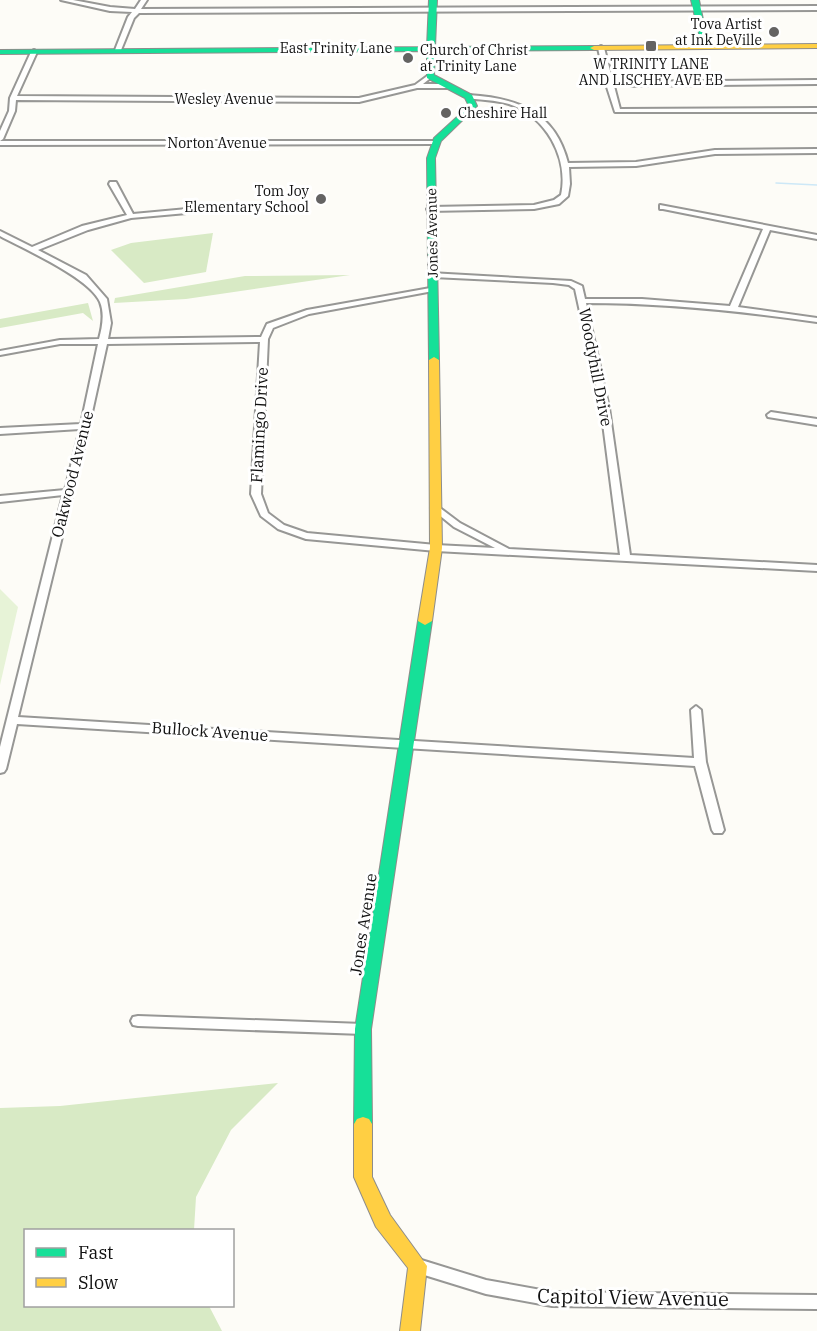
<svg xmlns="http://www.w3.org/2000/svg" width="817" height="1331" viewBox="0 0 817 1331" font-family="'IBM Plex Serif',serif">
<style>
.green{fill:#e7f3d7}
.forest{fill:#d8eac5}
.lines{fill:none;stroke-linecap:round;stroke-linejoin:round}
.stream{stroke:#cde8f7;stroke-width:1.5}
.street-casing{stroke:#979795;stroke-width:4}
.fast-casing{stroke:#8e8d8b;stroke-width:2}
.slow-casing{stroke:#8e8d8b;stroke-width:2}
.street{fill:#fffffe;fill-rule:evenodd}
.fast{fill:#16e098;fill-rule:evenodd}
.slow{fill:#ffcf43;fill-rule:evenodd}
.poi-dot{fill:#646362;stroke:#fff;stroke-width:2}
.labels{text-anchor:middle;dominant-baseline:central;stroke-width:6;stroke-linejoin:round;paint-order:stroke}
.far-poi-label{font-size:14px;fill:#111;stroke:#fff;text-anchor:end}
.far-street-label{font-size:14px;fill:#111;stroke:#fff}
.street-label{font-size:16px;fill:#111;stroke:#fff}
.near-street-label{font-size:20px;fill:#111;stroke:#fff}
</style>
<rect width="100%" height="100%" fill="#fdfcf7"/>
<!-- green -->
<path class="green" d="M0,589L18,607L0,685Z"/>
<!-- forest -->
<g class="forest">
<path d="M213,233L206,272L144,283L111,250L131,243Z"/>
<path d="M350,275L186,299L114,303L115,298L245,276Z"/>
<path d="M88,303L93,321L83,313L0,328V319Z"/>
<path d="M278,1083L231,1130L196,1197L194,1230H26V1306H209L222,1331H0V1108L60,1106Z"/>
</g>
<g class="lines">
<!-- stream -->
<path class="stream" d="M776,183L817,185"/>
<defs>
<g id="street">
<path d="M61,0H73L110,7L135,9L141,0H147L141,9L817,6V10L139,13L134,18L121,50L118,52L115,50L128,17L132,12L110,11Z"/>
<path d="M601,46L604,48L613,82L817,80V84L614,86L620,109L817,108V112H615L606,84L598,48Z"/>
<path d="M34,50L37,52L17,96L359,98L415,85L430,74L433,76L423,84H446L449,86L446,88H417L359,102L16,100L15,111L3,139L0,141H436L437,142L434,144L0,145V131L9,111L10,98L31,52Z"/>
<path d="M469,95C517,98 555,111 568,163L636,162L715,150L817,149V153L715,154L636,166L569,167L570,184L568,196L559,204L534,209L428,211L427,209L431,207L534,205L554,200L561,195C569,158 546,116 509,104C495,100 481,100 467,98V96Z"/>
<path d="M110,182H116L133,214L209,207L213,209L209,211L131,218L88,230L38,250L86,275L107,299L111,323L108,339L261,337L267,324L307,310L436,287V291H433L309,314L273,328L268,339L261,494L268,513L284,525L307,533L436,545L495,548L454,527L433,510L431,508L433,506L436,505L460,523L509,549L620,555L601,408L575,289L569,285L553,283L433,277L429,275L430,273L571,281L582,286L585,299H642L730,306L763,229L663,209H660V205L817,235V239L770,230L738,307L817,318V322C740,311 664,303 586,303L609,408L630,555L817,565V571L436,551L306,539L278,529L261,516L251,494L260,342L107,344L89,426L18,717L694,758L691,710L696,706L701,710L706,762L724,830L722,833H714L712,830L695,766L17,724L6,769L4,772L0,773V747L63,495L0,502V496L65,490L80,429L0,434V428L81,424L98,344H60L0,355V351L60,340L99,339C102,328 105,314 100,302C90,278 24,249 0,236V231L32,247L82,226L127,215L109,184Z"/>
<path d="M771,412L817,419V425L768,417L767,415Z"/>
<path d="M138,1016L363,1024L368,1025L370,1029L368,1033L363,1034L138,1026L133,1025L131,1021L133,1017Z"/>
<path d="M418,1259L486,1280L552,1292L817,1295V1309L552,1306L486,1294L418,1273L413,1271L411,1266L413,1261Z"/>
</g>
<g id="fast">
<path d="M429,0H437L435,47L594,46L598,48L594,50L435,51L434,75L472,95L477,106L441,141L435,158L439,360L434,363L429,360L427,158L434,138L469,106L465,98L427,78V51L0,54V50L427,47Z"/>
<path d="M691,0H699L709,49L702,47Z"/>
<path d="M425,617L432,621L371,1029L372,1124L369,1129L363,1131L357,1129L354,1124L355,1029L418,621Z"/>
</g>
<g id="slow">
<path d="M817,44V48L594,50L590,48L594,46Z"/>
<path d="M434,357L439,360L442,548L432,621L425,625L418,621L430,548L429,360Z"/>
<path d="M363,1117L369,1119L372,1124V1177L390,1215L427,1266L420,1331H400L408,1268L376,1227L354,1177V1124L357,1119Z"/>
</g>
</defs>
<!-- street casing -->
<use href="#street" class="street-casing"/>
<!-- fast casing -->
<use href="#fast" class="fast-casing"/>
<!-- slow casing -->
<use href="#slow" class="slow-casing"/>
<!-- street -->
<use href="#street" class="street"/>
<!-- fast -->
<use href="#fast" class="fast"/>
<!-- slow -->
<use href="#slow" class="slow"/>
</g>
<!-- markers -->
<g class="poi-dot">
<circle cx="774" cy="32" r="6"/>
<rect x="645" y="40" width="12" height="12" rx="3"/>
<circle cx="408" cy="58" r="6"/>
<circle cx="446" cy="113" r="6"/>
<circle cx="321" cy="199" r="6"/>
</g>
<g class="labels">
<!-- far-poi labels -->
<g class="far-poi-label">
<text x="762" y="24">Tova Artist<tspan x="762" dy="16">at Ink DeVille</tspan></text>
<text x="420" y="50" text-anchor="start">Church of Christ<tspan x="420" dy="16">at Trinity Lane</tspan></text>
<text x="651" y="64" text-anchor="middle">W TRINITY LANE<tspan x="651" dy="16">AND LISCHEY AVE EB</tspan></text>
<text x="458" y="113" text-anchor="start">Cheshire Hall</text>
<text x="309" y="191">Tom Joy<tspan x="309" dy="16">Elementary School</tspan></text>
</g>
<!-- far-street labels -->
<g class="far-street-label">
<text x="336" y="48">East Trinity Lane</text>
<text x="224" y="99">Wesley Avenue</text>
<text x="217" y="143">Norton Avenue</text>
<text transform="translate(432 233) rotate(-91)">Jones Avenue</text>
</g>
<!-- street labels -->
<g class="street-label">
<text transform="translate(596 367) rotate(79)">Woodyhill Drive</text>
<text transform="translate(259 425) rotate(-87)">Flamingo Drive</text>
<text transform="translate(72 474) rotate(-76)">Oakwood Avenue</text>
<text transform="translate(210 731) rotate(4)">Bullock Avenue</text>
<text transform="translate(363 924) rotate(-81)">Jones Avenue</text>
</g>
<!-- near-street labels -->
<g class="near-street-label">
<text transform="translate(633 1297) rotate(1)">Capitol View Avenue</text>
</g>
</g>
<!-- legend -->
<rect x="24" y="1229" width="210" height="78" fill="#ffffff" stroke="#a0a0a0" stroke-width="1.5"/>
<rect x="36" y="1248" width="30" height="9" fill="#16e098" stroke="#a0a0a0" stroke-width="1.5"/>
<text x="78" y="1259" font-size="18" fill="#111111">Fast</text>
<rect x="36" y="1278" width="30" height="9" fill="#ffcf43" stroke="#a0a0a0" stroke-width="1.5"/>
<text x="78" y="1289" font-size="18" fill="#111111">Slow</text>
</svg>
